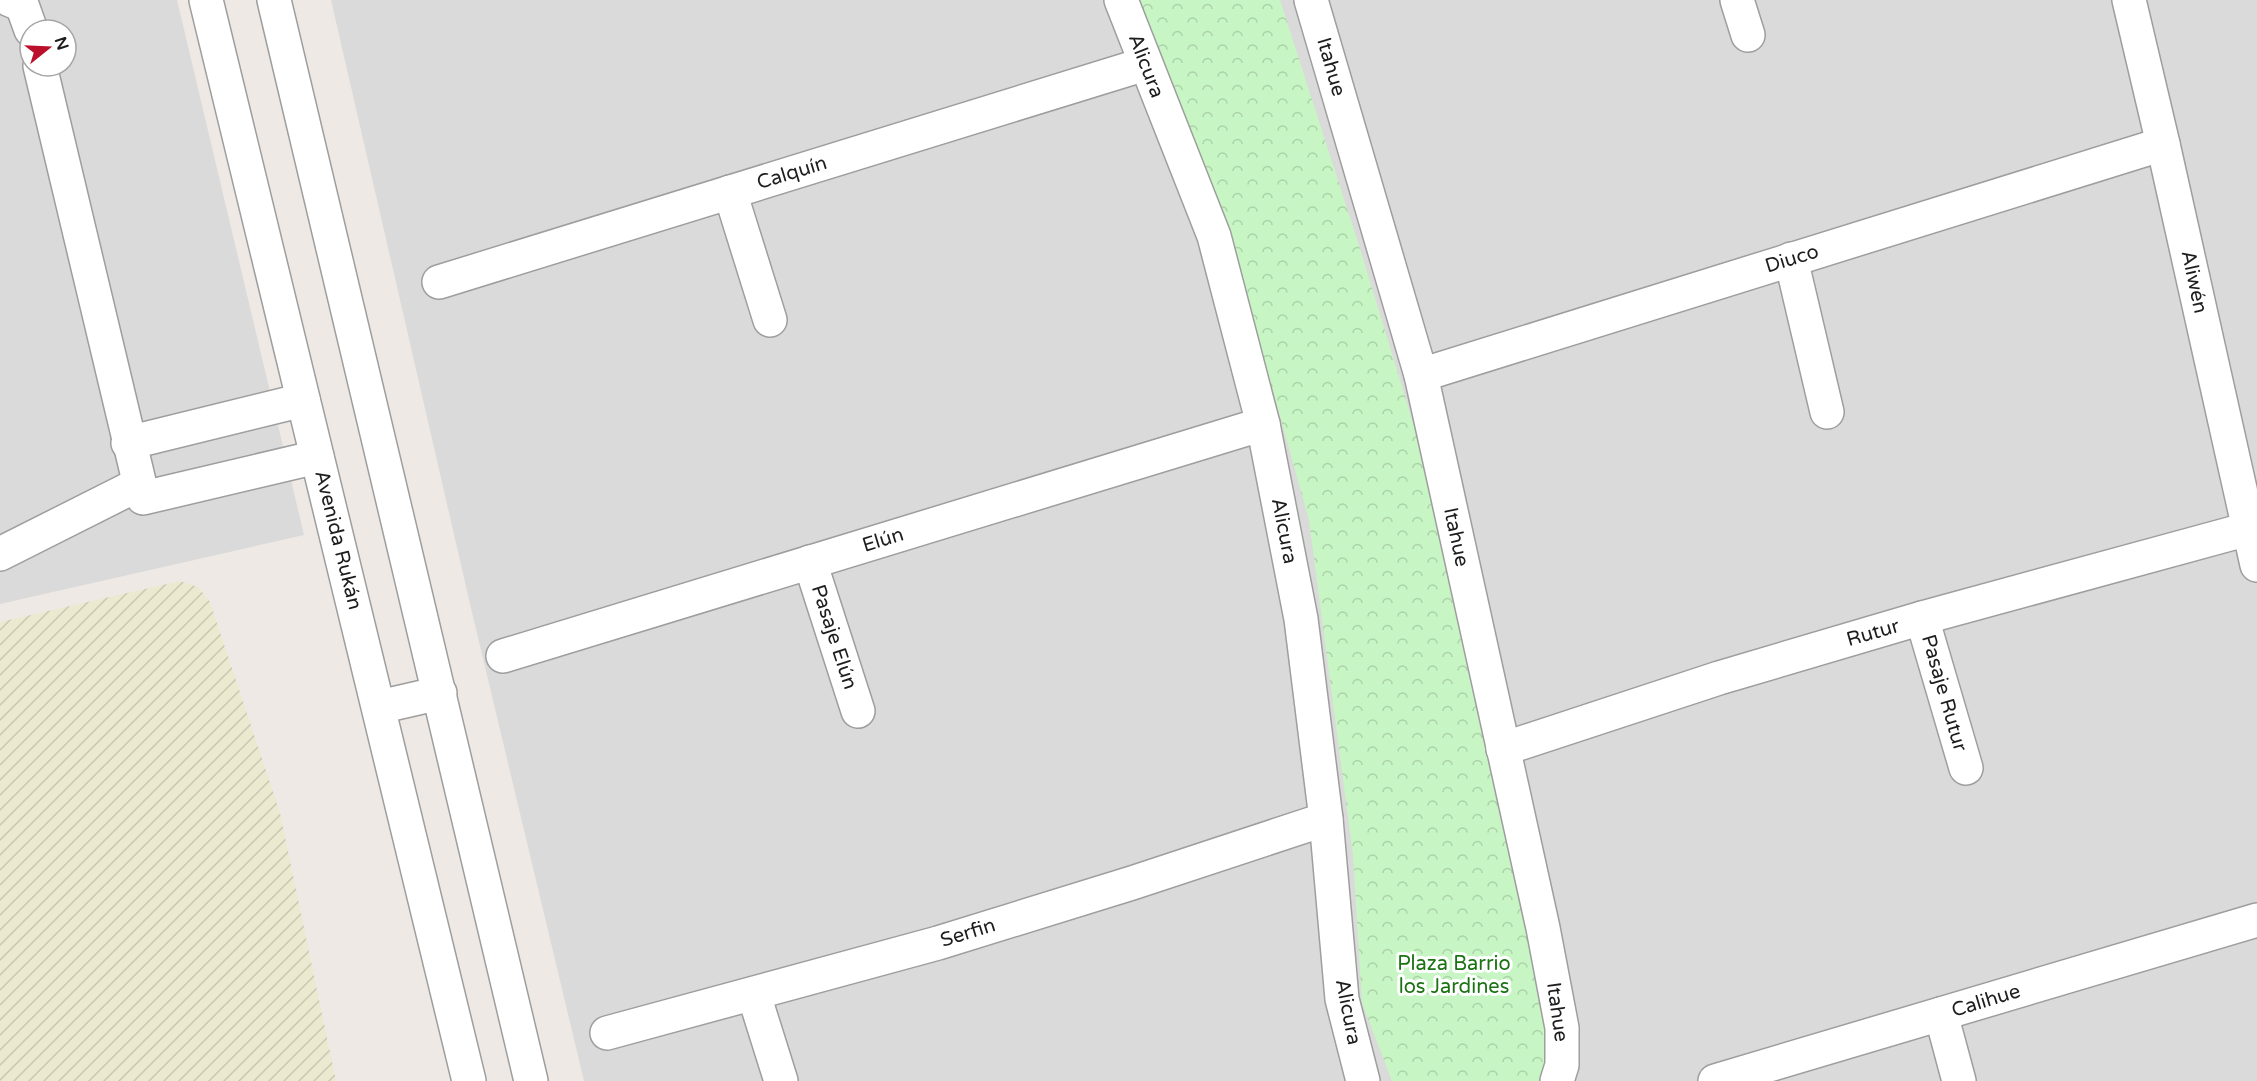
<svg xmlns="http://www.w3.org/2000/svg" width="2257" height="1081" viewBox="0 0 2257 1081" font-family="'Varela Round',sans-serif">
<style>
.residential{fill:#dbdada;fill-rule:evenodd}
.farmland{fill:url(#farmland-furrows)}
.park{fill:url(#park-crowns)}
.lines{fill:none;stroke-linecap:round;stroke-linejoin:round}
.minor-casing{stroke:#9e9e9e;stroke-width:36}
.minor{stroke:#fff;stroke-width:33}
.labels{text-anchor:middle;dominant-baseline:central;stroke-width:6;stroke-linejoin:round;paint-order:stroke}
.street-label{font-size:20px;fill:#1d1d1d;stroke:#fff}
.park-label{font-size:20px;fill:#1b7313;stroke:#fff}
</style>
<defs>
<pattern id="farmland-furrows" width="10" height="10" patternUnits="userSpaceOnUse" patternTransform="scale(1.5)"><rect width="10" height="10" fill="#ebe9d0"/><path d="M-1 1l2-2M0 10L10 0M9 11l2-2" fill="none" stroke="#c9c7b2"/></pattern>
<pattern id="park-crowns" width="20" height="18" patternUnits="userSpaceOnUse" patternTransform="scale(1.5)"><rect width="20" height="18" fill="#c8f5c4"/><path d="M2 6a3 3 0 1 1 6 0M12 15a3 3 0 1 1 6 0" fill="none" stroke="#abd2a8"/></pattern>
</defs>
<rect width="100%" height="100%" fill="#eee9e4"/>
<!-- residential -->
<g class="residential">
<path d="M0,0H177L304,535L0,604ZM30,30H66V66H30Z"/>
<path d="M331,0H2257V1081H584L470,604Z"/>
</g>
<!-- farmland -->
<path class="farmland" d="M180,581L198,587L210,602L280,813L336,1081H0V622Z"/>
<!-- park -->
<path class="park" d="M1135,0H1280L1361,252L1477,633L1543,928L1547,1081H1392L1362,1003L1353,855L1309,520L1223,212Z"/>
<g class="lines">
<defs>
<g id="minor">
<path d="M10,0L22,5L31,30"/>
<path d="M206,0L469,1081"/>
<path d="M274,0L531,1081"/>
<path d="M1121,0L1214,236L1263,424L1301,619L1326,819L1342,999L1363,1081"/>
<path d="M1311,0L1421,375L1543,928L1562,1028V1065L1557,1081"/>
<path d="M1737,0L1748,35"/>
<path d="M2129,0L2163,144L2257,565"/>
<path d="M40,66L143,498L317,457"/>
<path d="M730,192L770,320"/>
<path d="M1791,259L1827,412"/>
<path d="M439,282L1145,64"/>
<path d="M1421,375L2163,144"/>
<path d="M128,443L303,400"/>
<path d="M0,554L139,484"/>
<path d="M810,562L858,711"/>
<path d="M1922,618L1966,768"/>
<path d="M503,656L1263,424"/>
<path d="M379,707L440,693"/>
<path d="M1503,749L1719,678L1922,618L2248,529"/>
<path d="M754,995L781,1081"/>
<path d="M1941,1014L1959,1081"/>
<path d="M607,1033L938,943L1132,883L1326,819"/>
<path d="M1715,1081L2257,920"/>
</g>
</defs>
<!-- minor casing -->
<use href="#minor" class="minor-casing"/>
<!-- minor -->
<use href="#minor" class="minor"/>
</g>
<g class="labels">
<!-- street labels -->
<g class="street-label">
<text transform="translate(1146 66) rotate(69)">Alicura</text>
<text transform="translate(1331 67) rotate(74)">Itahue</text>
<text transform="translate(792 173) rotate(-17)">Calquín</text>
<text transform="translate(1792 259) rotate(-17)">Diuco</text>
<text transform="translate(2194 282) rotate(78)">Aliwén</text>
<text transform="translate(1284 531) rotate(79)">Alicura</text>
<text transform="translate(1456 537) rotate(78)">Itahue</text>
<text transform="translate(338 540) rotate(76)">Avenida Rukán</text>
<text transform="translate(883 540) rotate(-17)">Elún</text>
<text transform="translate(1873 633) rotate(-16)">Rutur</text>
<text transform="translate(834 637) rotate(72)">Pasaje Elún</text>
<text transform="translate(1944 693) rotate(74)">Pasaje Rutur</text>
<text transform="translate(968 933) rotate(-17)">Serfin</text>
<text transform="translate(1986 1001) rotate(-17)">Calihue</text>
<text transform="translate(1348 1012) rotate(79)">Alicura</text>
<text transform="translate(1557 1012) rotate(82)">Itahue</text>
</g>
<!-- park labels -->
<g class="park-label">
<text x="1454" y="964">Plaza Barrio<tspan x="1454" dy="23">los Jardines</tspan></text>
</g>
</g>
<!-- north arrow -->
<g transform="translate(48 48) rotate(72)"><circle r="28" fill="#ffffff" stroke="#a5a5a5" stroke-width="1.5"/>
<path d="M0-4.5L10 22L0 15L-10 22Z" fill="#bc0f2b"/>
<text y="-9" font-size="16" font-weight="bold" text-anchor="middle" fill="#1d1d1d">N</text>
</g>
</svg>
